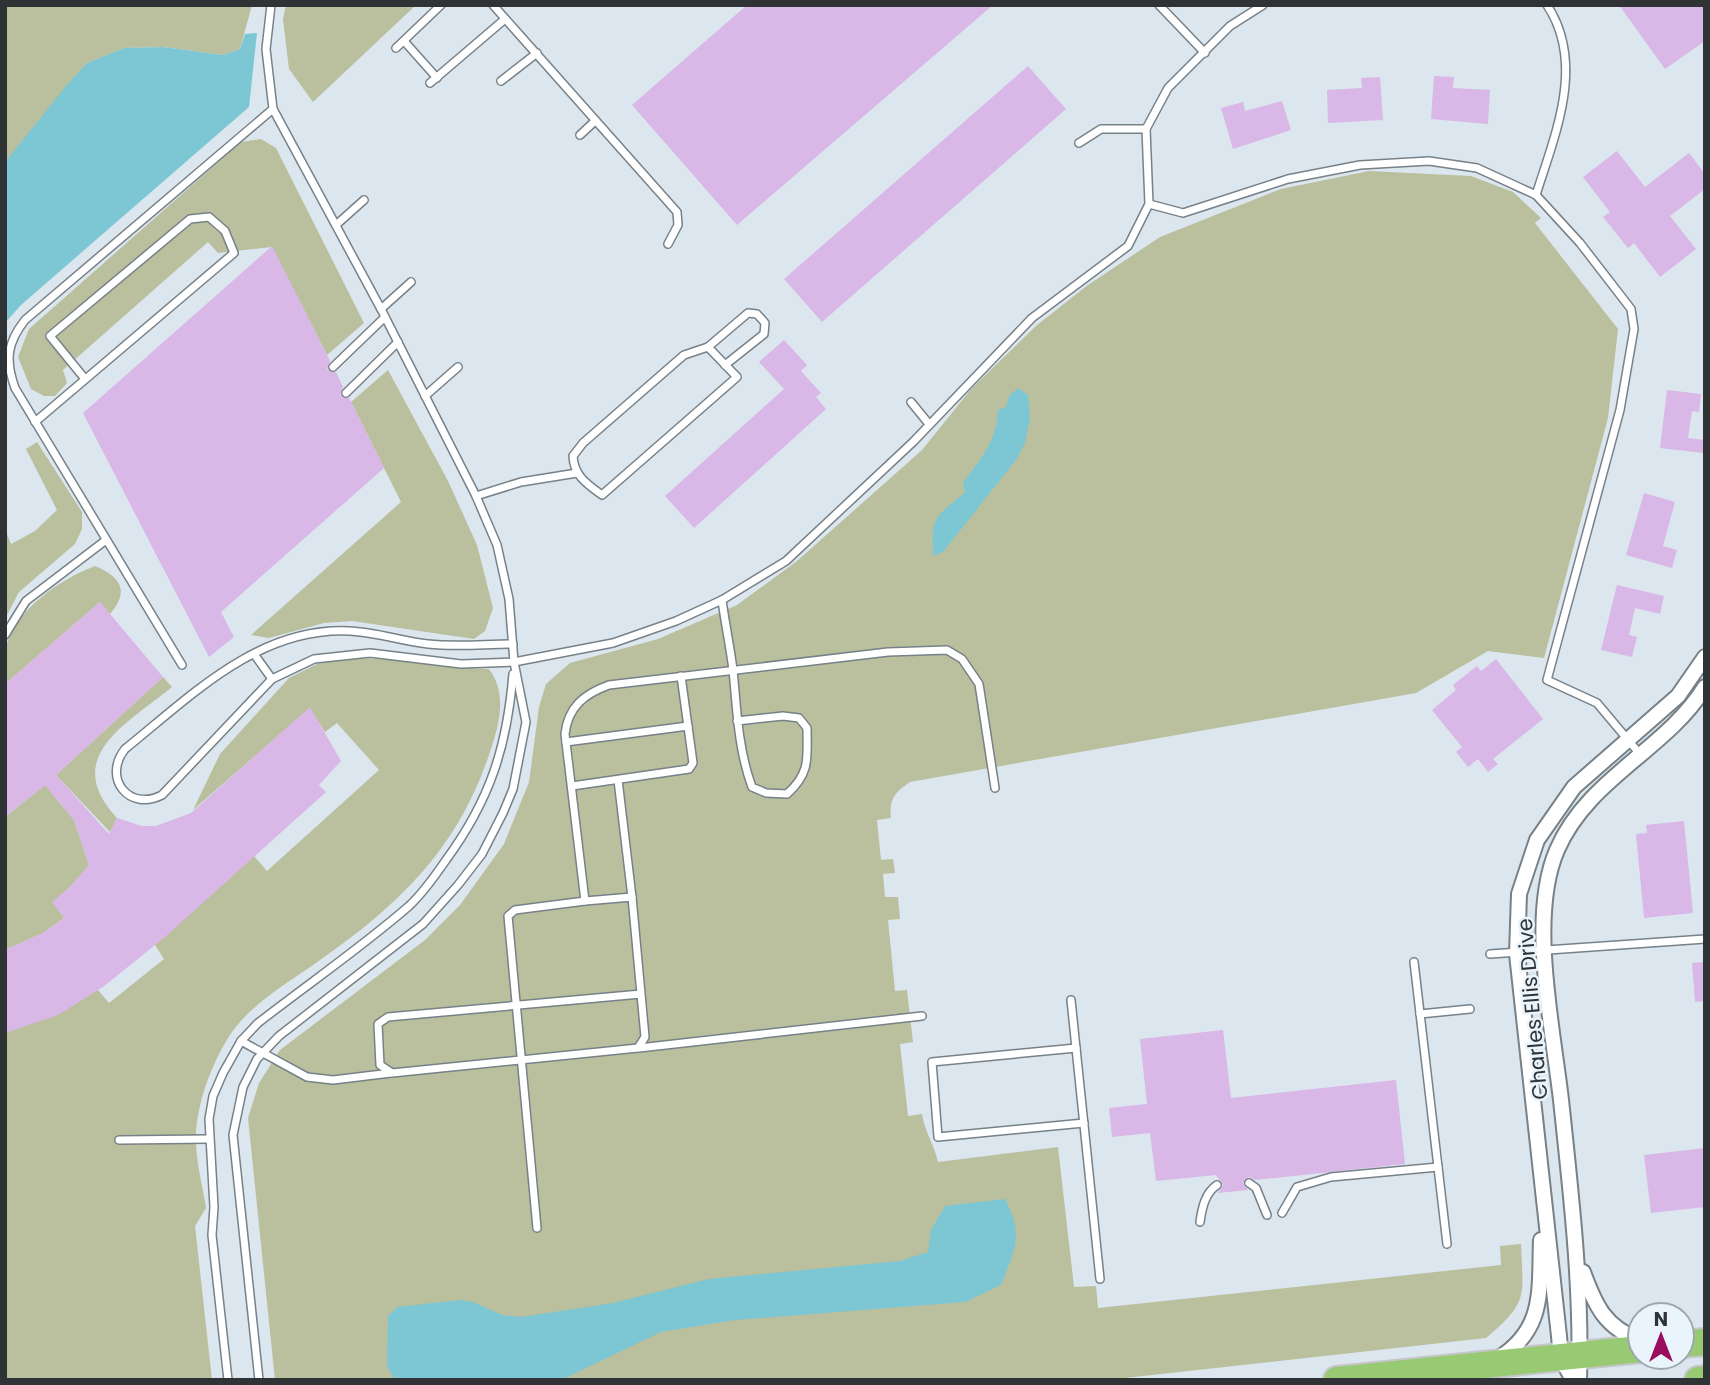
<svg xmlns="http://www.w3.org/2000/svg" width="1710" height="1385" viewBox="0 0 1710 1385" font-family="Poppins,sans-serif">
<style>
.green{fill:#babf9d}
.water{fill:#7dc6d3}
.building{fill:#d9b7e6}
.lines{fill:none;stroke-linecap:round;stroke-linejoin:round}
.lane-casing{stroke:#778188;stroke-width:10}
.street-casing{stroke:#778188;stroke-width:18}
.highway-casing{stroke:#c5c6c7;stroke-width:30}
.lane{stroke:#fff;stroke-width:7}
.street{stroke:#fff;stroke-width:14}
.highway{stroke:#97ca73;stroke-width:26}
.labels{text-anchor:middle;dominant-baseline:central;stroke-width:5;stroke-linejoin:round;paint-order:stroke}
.street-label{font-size:21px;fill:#2f3336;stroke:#e9f4fc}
</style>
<rect width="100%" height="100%" fill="#dce6ef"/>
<!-- green -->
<g class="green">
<path d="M5,5H252L240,49L223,55L163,47L124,48L87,63L5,162Z"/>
<path d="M286,5H416L313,102L289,69L283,19Z"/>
<path d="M261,139L276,148L364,323L327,355L272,247L218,253L208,242L63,370L67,383L55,396H44L31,389L18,357L29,329L241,142Z"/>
<path d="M1369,171L1471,176L1513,192L1541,218L1535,223L1618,329L1608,418L1544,658L1488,651L1416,693L910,782C894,793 889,799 891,818L877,820L881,860L893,859L895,873L883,874L885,897H898L900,919L888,920L895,991L907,990L913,1042L900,1044L908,1116L922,1114C925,1133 934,1144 938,1162L1058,1147L1074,1287L1096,1286L1098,1308L1501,1265L1500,1246L1521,1244C1523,1297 1529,1302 1486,1338L1107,1380H275L248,1118L259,1083L280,1050L425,940L460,905L504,844L529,782L539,707L546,684L570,663L658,639L737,605L797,561L922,450L972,388L1037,325L1088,285L1160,237L1281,189Z"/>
<path d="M388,370L448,481L477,545L493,608L485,631L474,639L352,621L324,623L269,638L251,635L401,502L351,402Z"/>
<path d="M37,442L82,512V529L75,544L19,592L5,619V529L11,544L35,531L57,510L26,449Z"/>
<path d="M95,566C121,577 130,591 110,614L100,602L5,684C5,674 3,661 5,651C13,611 60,579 95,566Z"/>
<path d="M346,658C394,657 441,668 489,669C508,694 499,726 489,755C457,849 400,904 320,960C290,982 251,1003 230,1035C211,1064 194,1110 196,1145C197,1166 203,1188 206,1208L195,1226L212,1380H5V1033L98,990L109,1003L164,959L155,945L254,856L267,871L379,770L337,723L325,732L310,708L193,810L220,754L289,678L317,664Z"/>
<path d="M163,677L172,687C127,724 60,757 117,818L110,832L56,775Z"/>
<path d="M45,785L74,820L89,865L71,886L53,902L64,918L43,933L5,950V817Z"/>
</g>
<!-- water -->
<g class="water">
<path d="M257,33L249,107L21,305L5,323V162L66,86L87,63L124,48L163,47L223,55L240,49L245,34Z"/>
<path d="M1018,388L1028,395L1030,418L1025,443L1016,460L943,552L933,556C931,515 935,518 965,492L963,482C981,459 997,441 998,410L1006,407L1009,396Z"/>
<path d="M1005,1199C1024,1235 1015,1250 1001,1285L965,1302L735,1320L661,1332L561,1380H395L387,1366L388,1316L397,1307L460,1300L473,1302L502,1315L521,1317L613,1303L709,1279L900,1261L928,1252L931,1230L945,1206Z"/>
</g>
<!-- building -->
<g class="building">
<path d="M747,5H993L737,225L632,105Z"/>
<path d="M1619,5H1705V41L1665,69Z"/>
<path d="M1028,66L1066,109L822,322L784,279Z"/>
<path d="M1434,76L1454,77L1453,88L1490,90L1488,124L1431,119Z"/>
<path d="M1380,77L1383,120L1328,123L1327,90L1362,88L1361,78Z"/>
<path d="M1282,101L1291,130L1233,149L1221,108L1243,102L1245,111Z"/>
<path d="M1617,151L1645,187L1689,153L1705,174V189L1670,216L1696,249L1660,277L1634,243L1628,248L1603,217L1610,212L1583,177Z"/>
<path d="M272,246L330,361L327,369L336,372L343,387L340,395L349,398L384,468L221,612L234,637L209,657L83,413Z"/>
<path d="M784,340L807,365L801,371L821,393L816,397L826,409L694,528L665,496L784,389L759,362Z"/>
<path d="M1667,390L1701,394L1699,412L1692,411L1688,438L1705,440L1704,453L1660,448Z"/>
<path d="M1644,493L1675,502L1663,546L1677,550L1672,568L1626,555Z"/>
<path d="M1617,585L1664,596L1660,614L1635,608L1629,635L1637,637L1632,657L1601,650Z"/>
<path d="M100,602L163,677L56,775L109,834L117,818L142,826H156L191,813L310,707L341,761L319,785L326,792L165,937L103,987L58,1015L5,1033V950L43,933L64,918L52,902L71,886L89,865L74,820L45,785L5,817V684Z"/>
<path d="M1496,659L1543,719L1493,759L1498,764L1488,772L1478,759L1468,767L1456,752L1462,747L1432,710L1456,690L1453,685L1477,666L1481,671Z"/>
<path d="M1684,821L1693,913L1644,918L1636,834L1647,833L1646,825Z"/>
<path d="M1705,962V1001L1695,1002L1692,963Z"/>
<path d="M1223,1030L1231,1098L1396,1080L1405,1164L1255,1180L1249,1177L1243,1183L1248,1190L1218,1193L1223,1185L1216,1175L1156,1181L1150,1133L1112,1137L1109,1108L1147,1104L1140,1039Z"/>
<path d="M1705,1148V1207L1651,1213L1644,1155Z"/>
</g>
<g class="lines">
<defs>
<g id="lane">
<path d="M493,5L677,212L678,225L668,244"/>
<path d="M1159,5L1205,53"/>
<path d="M404,41L437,78"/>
<path d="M396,48L441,5"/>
<path d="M501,81L537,53"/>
<path d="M430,83L505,19"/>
<path d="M580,135L595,121"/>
<path d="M1079,143L1101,129H1146"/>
<path d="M1536,195C1555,134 1586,64 1547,5"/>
<path d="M1149,204L1183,213L1288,179L1360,165L1429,161L1477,168L1536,195L1580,243L1631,309L1634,329L1620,410L1547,680L1597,703L1639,753"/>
<path d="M336,225L364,200"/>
<path d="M381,309L411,282"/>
<path d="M708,347L737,377L602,495C587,484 574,476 573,456L583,443L684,355Z"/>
<path d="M708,347L748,313L757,314L765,323L764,334L725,365"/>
<path d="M333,367L385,317"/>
<path d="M346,393L398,342"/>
<path d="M425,396L458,367"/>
<path d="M911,402L929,424"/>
<path d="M35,422L234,253L225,231L209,217L190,219L50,336L85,379"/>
<path d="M476,496L521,482L577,473"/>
<path d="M722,600C725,623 730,646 733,670C737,710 738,749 752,787L766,793L787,794C811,773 807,757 807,728L799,718L783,716L737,721"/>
<path d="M5,635L26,601L106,540"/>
<path d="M513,644C485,644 456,647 428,644C401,641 376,632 349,631C258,627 191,696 125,749C102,778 129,812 162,795L272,679L314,659L370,653L461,664L514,662L613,643L676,621L722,600L786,561L913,442L1032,318L1128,246L1149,204L1146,129L1168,88L1230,26L1263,5"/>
<path d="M254,654L272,679"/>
<path d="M182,665L15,388C5,360 7,343 25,320L273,109"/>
<path d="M566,742L688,726"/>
<path d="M618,780L632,897"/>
<path d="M572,786L689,769L693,763L681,676"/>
<path d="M585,901L632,897L645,1037L638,1048L392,1073L380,1065L378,1024L388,1017L641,994"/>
<path d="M1490,954L1705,939"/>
<path d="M1414,962L1447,1244"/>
<path d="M1071,1000L1100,1279"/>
<path d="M1420,1014L1470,1009"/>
<path d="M241,1041L307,1077L333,1080L391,1073"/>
<path d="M639,1048L922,1016"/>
<path d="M1076,1048L932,1062L938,1137L1084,1123"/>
<path d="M119,1140L209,1139"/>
<path d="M1249,1183L1256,1188L1267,1215"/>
<path d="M1282,1213L1297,1187L1331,1177L1438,1167"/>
<path d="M1200,1222C1202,1208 1205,1193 1217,1185"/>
<path d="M537,1228L508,916L515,910L585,901L565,734C568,707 584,694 609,685L888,652L947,650L962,659L979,684L995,788"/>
<path d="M228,1380L212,1235L214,1207L209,1119L213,1096L223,1073L241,1041L258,1023C308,984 362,947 409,906C423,893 435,876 446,860C490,800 507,747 513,674"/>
<path d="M259,1380L233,1135L243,1087L257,1059L279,1036L423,924L458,885L482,854L503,813L513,789L526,722L514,662L509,599L497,545L476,496L381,309L273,109L266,49L271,5"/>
</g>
<g id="street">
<path d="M1583,1272C1595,1305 1605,1328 1640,1340"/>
<path d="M1496,1360C1546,1330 1539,1290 1541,1240"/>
<path d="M1573,1380L1561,1358L1559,1336L1517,954L1519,894L1537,840L1574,787L1678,696L1705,657"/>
<path d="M1579,1380C1582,1286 1571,1194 1561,1100C1553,1028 1528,917 1557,850C1588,778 1666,750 1705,687"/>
</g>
<g id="highway">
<path d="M1682,1344L1705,1342"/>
<path d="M1337,1380L1640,1349"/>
<path d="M1698,1380L1705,1379"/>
</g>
</defs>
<!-- lane casing -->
<use href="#lane" class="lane-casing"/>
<!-- street casing -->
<use href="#street" class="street-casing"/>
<!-- highway casing -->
<use href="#highway" class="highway-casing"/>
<!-- lane -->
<use href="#lane" class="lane"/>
<!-- street -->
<use href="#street" class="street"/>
<!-- highway -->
<use href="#highway" class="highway"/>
</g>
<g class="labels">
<!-- street labels -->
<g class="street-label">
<text transform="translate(1532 1009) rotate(-95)">Charles Ellis Drive</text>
</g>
</g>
<!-- border -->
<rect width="1710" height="1385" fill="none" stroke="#2f3336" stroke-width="14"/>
<!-- north arrow -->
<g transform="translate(1661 1336)"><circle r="33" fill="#e9f4fc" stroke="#9fa7ad" stroke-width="2"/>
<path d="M0-5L12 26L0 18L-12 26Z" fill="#9a0c5d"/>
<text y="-10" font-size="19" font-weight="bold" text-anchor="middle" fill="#2f3336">N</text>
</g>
</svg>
